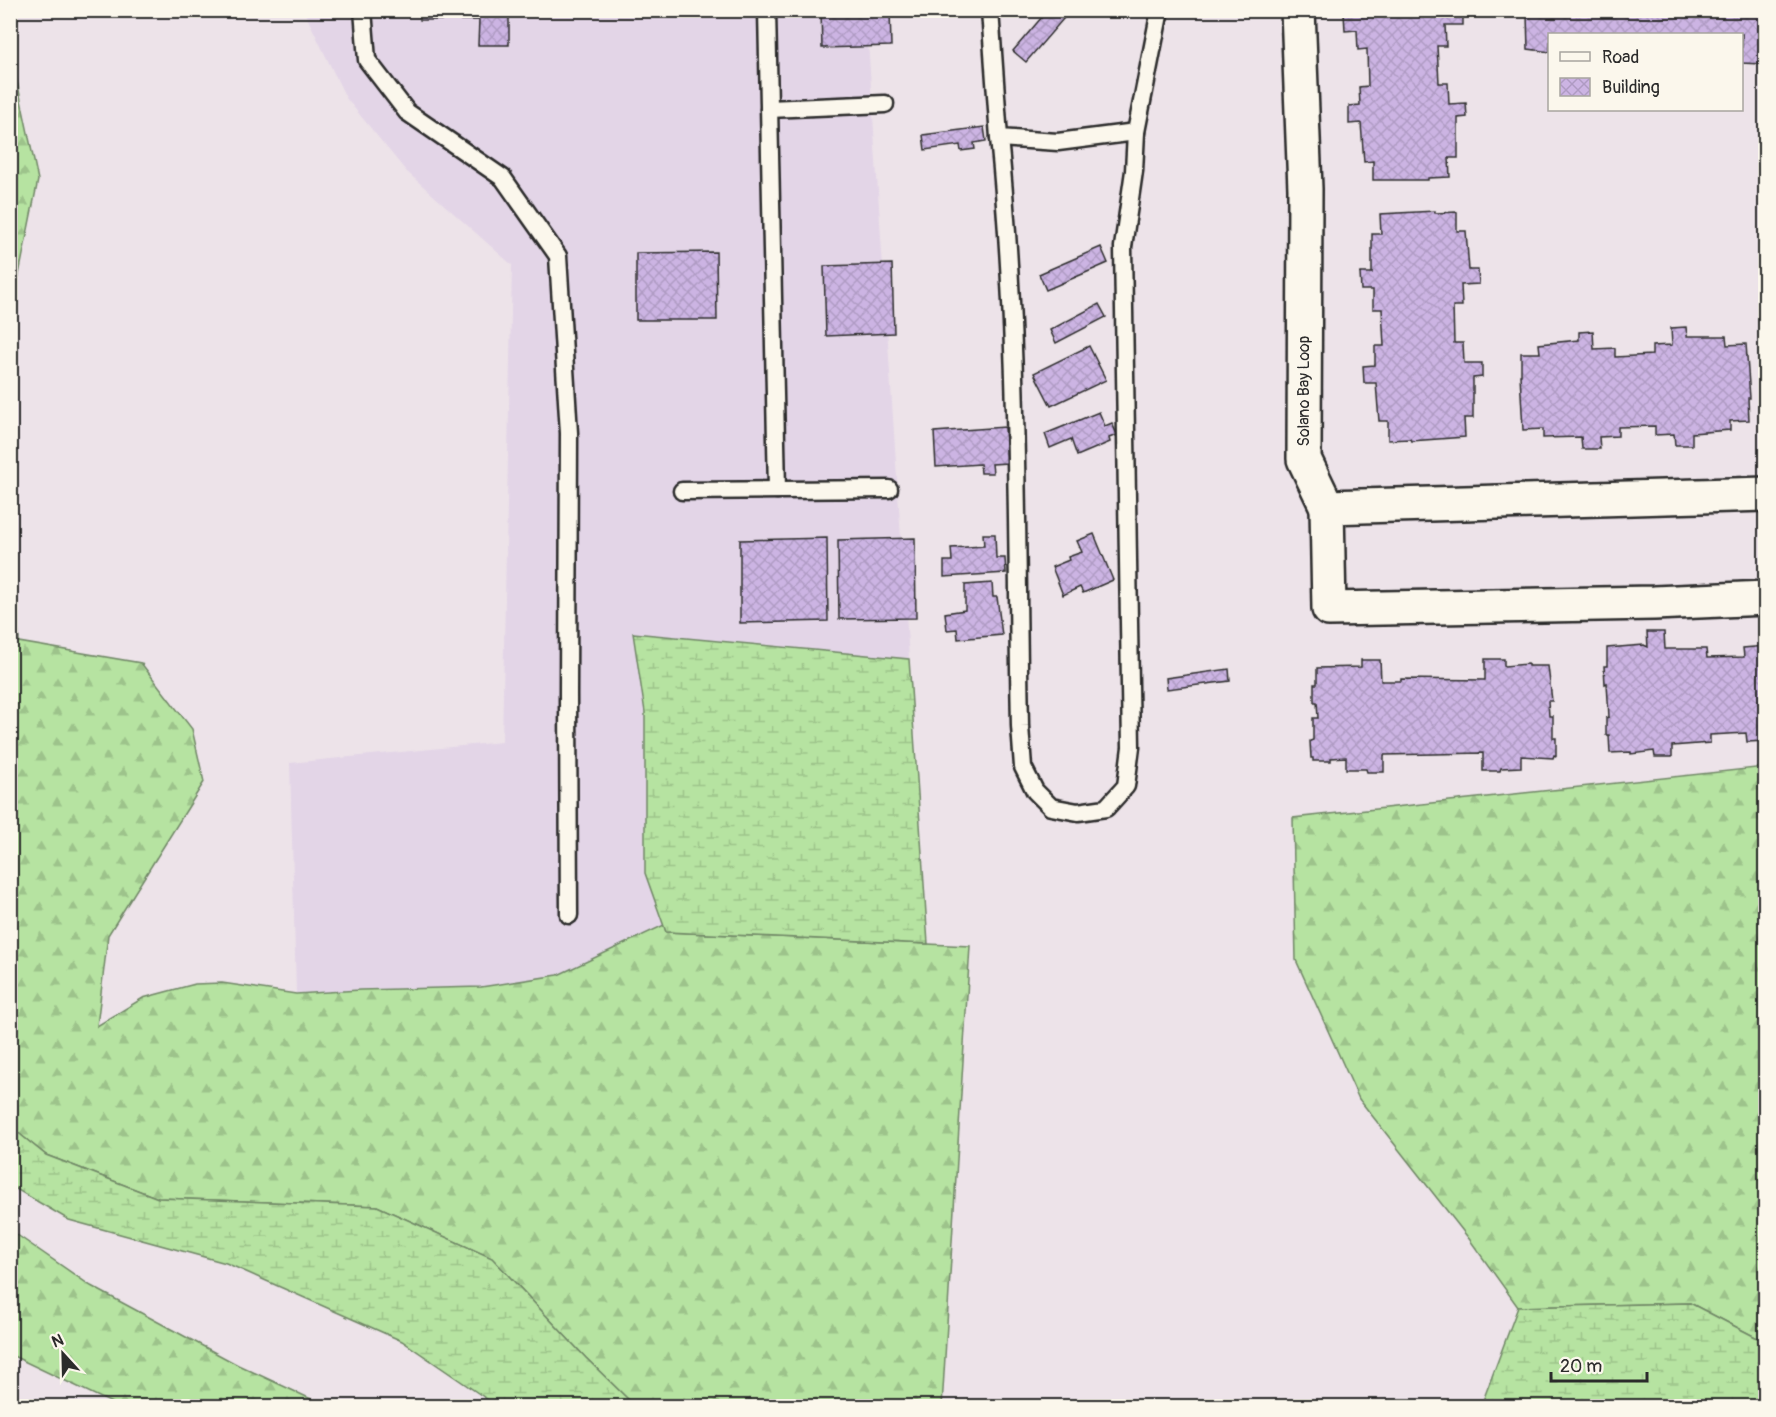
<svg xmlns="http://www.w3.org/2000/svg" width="1776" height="1417" viewBox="0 0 1776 1417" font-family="Pangolin,sans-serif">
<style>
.built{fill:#e3d5e7}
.forest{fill:url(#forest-firs);stroke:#708766;stroke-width:1.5}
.wetland{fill:url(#wetland-marsh);stroke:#708766;stroke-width:1.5}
.building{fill:url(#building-cross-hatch);stroke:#2b2b2b;stroke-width:1.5}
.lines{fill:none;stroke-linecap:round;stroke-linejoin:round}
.lane-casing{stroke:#2b2b2b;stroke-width:21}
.street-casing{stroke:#2b2b2b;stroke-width:38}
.lane{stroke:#fbf7ec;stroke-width:16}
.street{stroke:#fbf7ec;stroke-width:33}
.labels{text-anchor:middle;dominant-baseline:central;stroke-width:4.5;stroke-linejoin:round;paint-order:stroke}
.street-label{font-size:16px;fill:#2b2b2b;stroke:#fbf7ec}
</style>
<defs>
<pattern id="forest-firs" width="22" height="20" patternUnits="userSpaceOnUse" patternTransform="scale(1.5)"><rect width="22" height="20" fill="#b6e3a1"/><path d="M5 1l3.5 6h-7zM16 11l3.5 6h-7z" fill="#9dc38b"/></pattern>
<pattern id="wetland-marsh" width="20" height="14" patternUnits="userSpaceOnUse" patternTransform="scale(1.5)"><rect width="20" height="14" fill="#b6e3a1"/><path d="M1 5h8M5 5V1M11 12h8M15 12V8" fill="none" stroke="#9dc38b"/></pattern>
<pattern id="building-cross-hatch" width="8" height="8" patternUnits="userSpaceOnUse" patternTransform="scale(1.5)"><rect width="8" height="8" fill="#ccb4e3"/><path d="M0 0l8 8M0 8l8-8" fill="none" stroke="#af9bc3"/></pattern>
</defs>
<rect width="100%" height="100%" fill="#ede3e9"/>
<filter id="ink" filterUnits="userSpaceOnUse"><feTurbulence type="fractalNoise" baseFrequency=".0167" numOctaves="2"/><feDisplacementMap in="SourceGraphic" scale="12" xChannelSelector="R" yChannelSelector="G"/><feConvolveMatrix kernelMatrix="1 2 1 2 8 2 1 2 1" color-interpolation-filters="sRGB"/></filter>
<g filter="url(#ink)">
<!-- built -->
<path class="built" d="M304,11H866L909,659L634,633L645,712V873L664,925L558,975L481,987L296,993L290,763L502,742L512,265L406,171L346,98Z"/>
<!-- forest -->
<g class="forest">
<path d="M11,63L14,67L38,180L11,314Z"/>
<path d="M10,483L19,642L141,663L192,729L204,782L108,935L97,1026L143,998L195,984L222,983L296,994L360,990L481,987L558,975L664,925L666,932L970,946L942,1406H635L586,1358L492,1258L377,1206L158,1198L46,1155L11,1127Z"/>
<path d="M1765,767V1342L1690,1303L1518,1307L1470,1240L1359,1099L1296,960L1293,818Z"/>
<path d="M10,1230L91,1286L238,1365L326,1406H118L11,1355Z"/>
</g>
<!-- wetland -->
<g class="wetland">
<path d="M633,633L909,659L928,944L666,932L645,873V712Z"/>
<path d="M11,1127L46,1155L158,1198L377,1206L492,1258L586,1358L635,1406H497L402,1341L226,1263L69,1220L11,1186Z"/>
<path d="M1690,1303L1765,1342V1406H1481L1518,1307Z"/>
</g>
<!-- building -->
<g class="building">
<path d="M420,10H509V45H478L479,20H420Z"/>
<path d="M821,10H890L891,46L822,48Z"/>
<path d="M1048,10L1070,11L1026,62L1013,51Z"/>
<path d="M1356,10H1463V25H1445L1446,46H1437L1439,83H1448L1449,104L1466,103L1467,117L1458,118V158H1449L1450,177L1428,178V180H1373V161L1364,162L1361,123L1349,124V106L1360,105L1359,87L1368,86L1367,49L1358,50L1357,30L1345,31L1344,13H1356Z"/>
<path d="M1530,10H1763L1764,48H1761L1760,64L1742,63V34H1550V52L1528,49L1527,15H1530Z"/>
<path d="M984,127L986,141L974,143L975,149L961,151L960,145L925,150L923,135Z"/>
<path d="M1435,211V213L1457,212V231H1466L1469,270H1478L1479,284L1461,285L1462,306H1453L1454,343H1463L1464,363H1482V377L1473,378V418H1464L1465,437L1411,441L1410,439L1388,440V421H1379L1376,383H1364L1363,366L1375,365V346H1384L1382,309H1373V290H1361L1360,273H1372V234H1381L1380,214Z"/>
<path d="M1101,247L1108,263L1046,290L1039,274Z"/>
<path d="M716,252L717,320H636V253Z"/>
<path d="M892,264L894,333L826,336L824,266Z"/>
<path d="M1099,304L1106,317L1056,343L1050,330Z"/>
<path d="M1686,327L1687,336H1726L1727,345L1746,344L1750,398H1748L1749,420L1730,421V430L1692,433V445H1675L1674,434L1655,435V426L1618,427V436L1599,437L1600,449H1582L1581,437L1543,438V429L1523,430L1520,375H1521V353H1540L1539,344L1579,340V332L1593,331L1594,349L1615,348V357L1652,355V346L1672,345L1671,328Z"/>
<path d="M1089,346L1106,380L1051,406L1034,373Z"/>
<path d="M1099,412L1105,426L1112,423L1117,435L1109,438L1110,442L1077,456L1071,439L1050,448L1045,434Z"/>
<path d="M1005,427L1007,463L992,464L993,473H981L980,464L936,467L934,432Z"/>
<path d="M983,534H995L996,558H1005L1006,573L944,577V561H952L951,548L984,546Z"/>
<path d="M1094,534L1113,580L1083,593L1080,587L1063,595L1052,567L1069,560L1068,557L1082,552L1077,541Z"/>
<path d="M827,538L828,621L740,623V540Z"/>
<path d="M915,538L916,618L839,619L838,540Z"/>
<path d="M992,583L993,597H997L1002,635L958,639L957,629L947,630L945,613L965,610V585Z"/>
<path d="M1647,632H1664L1665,649H1706L1707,658L1744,657L1743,648L1766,646V741L1747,742L1746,733L1710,735V743L1672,746V757H1655L1654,751L1631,754V752L1610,753L1609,735H1606V718L1609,717L1607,683L1605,684L1604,666H1607V648L1644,645L1648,647Z"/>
<path d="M1485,659H1504V666L1528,664V666H1548L1552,701H1548L1549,716H1553V738H1556V756L1554,755L1553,758L1521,756V767L1501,768L1500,771H1483V753L1384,755V772H1367L1366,769H1346V757L1331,758V761H1313V758H1311L1310,741L1313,740V718H1318L1317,702H1314V684H1317V668L1361,667V660H1380L1381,681H1401V679L1485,680Z"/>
<path d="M1229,669L1230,681L1167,689L1166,678Z"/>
</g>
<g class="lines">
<defs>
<g id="lane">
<path d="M363,10L367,60L407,112L503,178L558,256L569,433L568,695L569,915"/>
<path d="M767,10L777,490"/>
<path d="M990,10L999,138L1058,142L1136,132L1160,10"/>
<path d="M769,109L885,104"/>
<path d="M999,138C1019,333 1016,530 1020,726L1023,767L1035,791L1051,807L1078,812L1106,808L1126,786L1131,747L1123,247L1134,171L1136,132"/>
<path d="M682,491L889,489"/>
</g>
<g id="street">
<path d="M1298,10L1305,189L1304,459L1327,507L1766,494"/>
<path d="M1327,507L1329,609L1654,603L1766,598"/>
</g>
</defs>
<!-- lane casing -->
<use href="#lane" class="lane-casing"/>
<!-- street casing -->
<use href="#street" class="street-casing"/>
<!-- lane -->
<use href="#lane" class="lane"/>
<!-- street -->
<use href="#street" class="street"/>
</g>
</g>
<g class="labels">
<!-- street labels -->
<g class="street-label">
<text transform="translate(1304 391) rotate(-90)">Solano Bay Loop</text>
</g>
</g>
<!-- margin -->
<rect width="1776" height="1417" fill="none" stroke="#fbf7ec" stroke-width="36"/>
<rect x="18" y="18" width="1740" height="1381" fill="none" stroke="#2b2b2b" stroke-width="2" filter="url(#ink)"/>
<!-- legend -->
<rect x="1548" y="33" width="195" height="78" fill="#fbf7ec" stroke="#a8a59f" stroke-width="1.5"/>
<rect x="1560" y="52" width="30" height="9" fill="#fbf7ec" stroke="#a8a59f" stroke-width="1.5"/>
<text x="1602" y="63" font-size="18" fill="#2b2b2b">Road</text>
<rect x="1560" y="78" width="30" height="18" fill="url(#building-cross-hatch)" stroke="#a8a59f" stroke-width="1.5"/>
<text x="1602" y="93" font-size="18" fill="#2b2b2b">Building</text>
<!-- north arrow -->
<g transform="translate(63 1354) rotate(338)" stroke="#fbf7ec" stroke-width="4.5" paint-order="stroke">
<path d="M0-4.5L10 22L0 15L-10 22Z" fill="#2b2b2b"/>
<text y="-9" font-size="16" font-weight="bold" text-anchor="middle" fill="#2b2b2b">N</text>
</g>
<!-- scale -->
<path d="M1551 1372v9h96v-9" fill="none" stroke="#2b2b2b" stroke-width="3"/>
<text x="1560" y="1372" font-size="18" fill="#2b2b2b" stroke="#fbf7ec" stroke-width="4.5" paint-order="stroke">20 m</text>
</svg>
